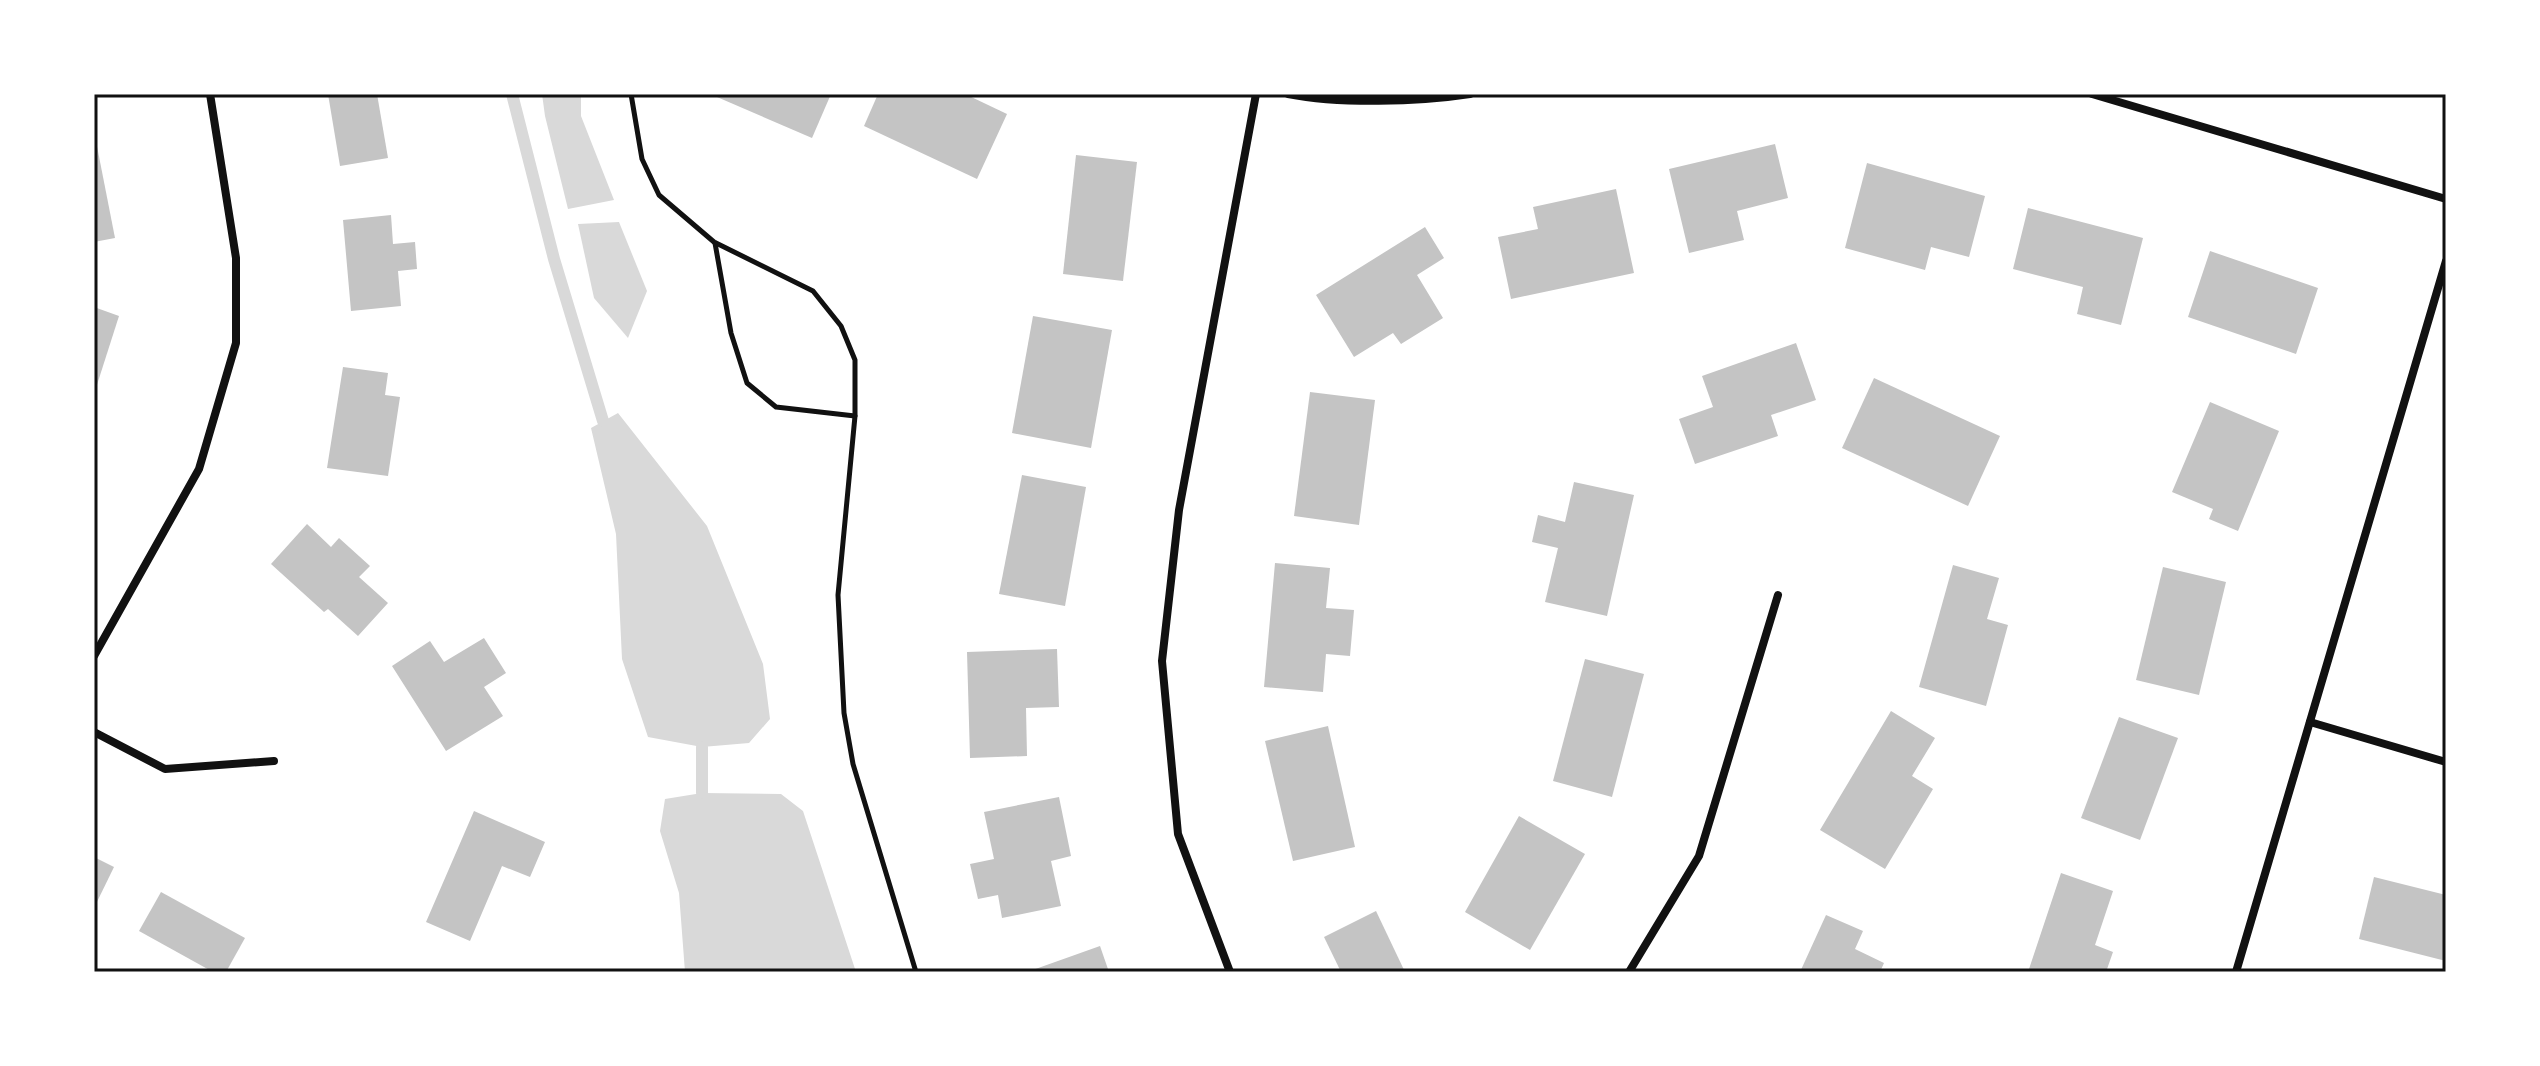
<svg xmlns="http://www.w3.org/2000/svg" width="2540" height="1066" viewBox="0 0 2540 1066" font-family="Helvetica,sans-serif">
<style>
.water{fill:#d9d9d9}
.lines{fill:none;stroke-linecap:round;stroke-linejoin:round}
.stream{stroke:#d9d9d9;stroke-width:12}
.building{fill:#c4c4c4}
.path{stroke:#111;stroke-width:5}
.minor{stroke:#111;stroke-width:8}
.neatline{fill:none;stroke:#111;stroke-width:3}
</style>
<rect width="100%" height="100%" fill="#fff"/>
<!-- water -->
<g class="water">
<path d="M542,94H581V116L614,200L568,209L545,116Z"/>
<path d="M619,222L647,291L628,338L594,298L578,224Z"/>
<path d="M618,413L707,526L763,664L770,719L749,743L702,747L648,737L622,659L616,534L591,428Z"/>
<path d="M702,793L781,794L803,811L856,972H685L679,893L660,831L665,799Z"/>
</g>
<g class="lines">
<!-- stream -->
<g class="stream">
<path d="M512,94L554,259L603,421"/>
<path d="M702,793V747"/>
</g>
</g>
<!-- building -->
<g class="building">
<path d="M328,94H377L388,158L340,166Z"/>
<path d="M710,94H831L812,138Z"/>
<path d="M878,94H965L1007,114L977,179L864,126Z"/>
<path d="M94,131L115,238L94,242Z"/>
<path d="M1775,144L1788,198L1737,211L1744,240L1689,253L1669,169Z"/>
<path d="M1076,155L1137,162L1123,281L1063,274Z"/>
<path d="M1867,163L1985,196L1969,257L1931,247L1925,270L1845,248Z"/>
<path d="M1616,189L1634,273L1511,299L1498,237L1538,229L1533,207Z"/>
<path d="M2028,208L2143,238L2121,325L2077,314L2083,287L2013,269Z"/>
<path d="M391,215L393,244L415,242L417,269L398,271L401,306L351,311L343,220Z"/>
<path d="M1425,227L1444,258L1417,275L1443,318L1401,344L1393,333L1354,357L1316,295Z"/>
<path d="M2210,251L2318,288L2296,354L2188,317Z"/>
<path d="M94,307L119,316L95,391L94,390Z"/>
<path d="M1033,316L1112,330L1091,448L1012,433Z"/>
<path d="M1796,343L1816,400L1771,415L1778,436L1695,464L1679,419L1713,407L1702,376Z"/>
<path d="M343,367L388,373L385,395L400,397L388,476L327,468Z"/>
<path d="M1874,378L2000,436L1968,506L1842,448Z"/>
<path d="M1310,392L1375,400L1359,525L1294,516Z"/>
<path d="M2210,402L2279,431L2238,531L2209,519L2213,509L2172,492Z"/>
<path d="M1022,475L1086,487L1065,606L999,594Z"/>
<path d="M1574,482L1634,495L1607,616L1545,602L1558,548L1532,542L1538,515L1565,522Z"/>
<path d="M307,524L331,547L339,538L370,566L359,577L388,603L358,636L328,609L324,612L271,564Z"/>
<path d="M1275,563L1330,568L1326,608L1354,610L1350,656L1326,654L1323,692L1264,687Z"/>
<path d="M1953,565L1999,578L1987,619L2008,625L1986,706L1919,687Z"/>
<path d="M2163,567L2226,582L2199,695L2136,680Z"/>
<path d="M484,638L506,673L484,687L503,716L446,751L392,666L430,641L444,662Z"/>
<path d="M1057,649L1059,707L1026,708L1027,756L970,758L967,652Z"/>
<path d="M1585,659L1644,674L1612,797L1553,781Z"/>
<path d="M1891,711L1935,738L1912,776L1933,789L1885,869L1820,830Z"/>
<path d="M2119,717L2178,738L2140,840L2081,818Z"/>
<path d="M1328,726L1355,847L1293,861L1265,741Z"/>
<path d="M1059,797L1071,856L1051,861L1061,906L1002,918L998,895L978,899L970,864L994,859L984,812Z"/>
<path d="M474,811L545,842L530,877L502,866L470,941L426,922Z"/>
<path d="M1519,816L1585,854L1530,950L1465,912Z"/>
<path d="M94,857L114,867L94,908Z"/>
<path d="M2061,873L2113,891L2095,945L2113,952L2106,972H2028Z"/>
<path d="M2374,877L2446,895V961L2359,939Z"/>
<path d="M161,892L245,938L226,972H213L139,931Z"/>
<path d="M1376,911L1405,972H1341L1324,937Z"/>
<path d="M1826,915L1863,931L1855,949L1884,963L1880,972H1800Z"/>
<path d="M1100,946L1109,972H1027Z"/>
</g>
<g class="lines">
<!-- path -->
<g class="path">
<path d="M631,94L642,159L659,195L714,242L813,291L841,326L855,360V416L838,595L844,713L853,764L916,972"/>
<path d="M715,243L731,333L747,383L776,407L855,416"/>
</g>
<!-- minor -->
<g class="minor">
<path d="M1288,94C1339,104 1418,102 1470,94"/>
<path d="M2092,94L2446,199"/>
<path d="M94,656L199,469L236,343V258L210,94"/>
<path d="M2310,722L2446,762"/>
<path d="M94,732L165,769L274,761"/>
<path d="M1230,972L1178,834L1162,661L1179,510L1256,94"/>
<path d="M1629,972L1699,856L1778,595"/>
<path d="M2236,972L2446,261"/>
</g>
</g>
<!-- border -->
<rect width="2540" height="1066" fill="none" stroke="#ffffff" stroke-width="192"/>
<rect x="96" y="96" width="2348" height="874" class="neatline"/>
</svg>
